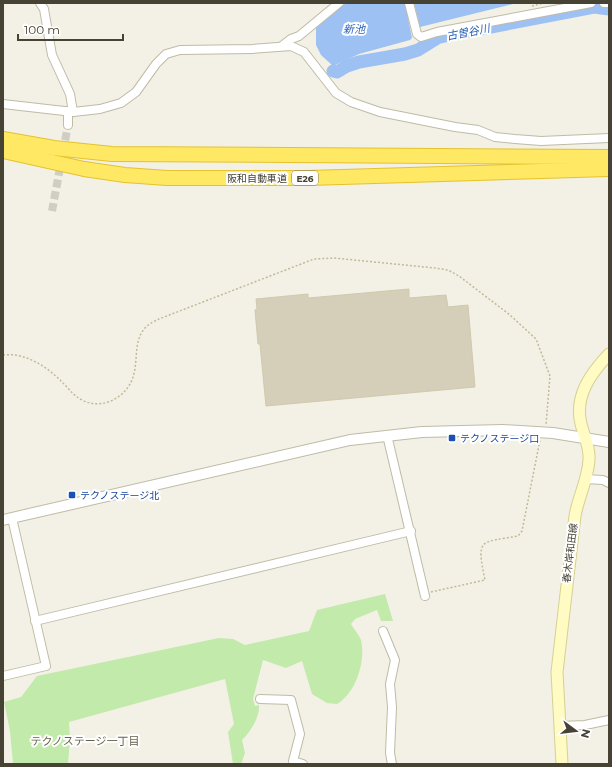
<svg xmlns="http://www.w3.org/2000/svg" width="612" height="767" viewBox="0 0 612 767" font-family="Montserrat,'Noto Sans JP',sans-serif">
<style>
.green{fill:#c2eaab}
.water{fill:#9ec1f3}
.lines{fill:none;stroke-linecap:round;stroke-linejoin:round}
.river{stroke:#9ec1f3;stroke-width:13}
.building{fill:#d5cfba;stroke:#d0c9ad}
.minor-tunnel{stroke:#d0cec2;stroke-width:8;stroke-dasharray:8 4;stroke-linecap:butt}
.minor-casing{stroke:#bfbba7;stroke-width:10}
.tertiary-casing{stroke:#bfbba7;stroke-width:12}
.secondary-casing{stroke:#d6d092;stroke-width:13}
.motorway-casing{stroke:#e4c22e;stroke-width:16}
.path{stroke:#c1ba97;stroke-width:1.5;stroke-dasharray:2 2;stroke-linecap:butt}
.minor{stroke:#fff;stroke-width:8}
.tertiary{stroke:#fff;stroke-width:10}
.secondary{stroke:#fffbc3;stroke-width:11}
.motorway{stroke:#ffe864;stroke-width:14}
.transit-dot{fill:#1a4fb4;stroke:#fff;stroke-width:1.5}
.labels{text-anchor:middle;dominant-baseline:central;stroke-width:4;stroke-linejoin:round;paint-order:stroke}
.shield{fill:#fff;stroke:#7e7b71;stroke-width:1}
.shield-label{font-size:9px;font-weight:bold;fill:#464234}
.street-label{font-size:10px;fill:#464234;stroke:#fff}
.transit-label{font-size:10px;fill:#164399;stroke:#fff;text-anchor:start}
.water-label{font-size:11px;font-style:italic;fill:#2961b6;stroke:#fff}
.neighbourhood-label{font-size:11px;fill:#69624b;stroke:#fff}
</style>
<rect width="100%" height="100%" fill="#f3f1e5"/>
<!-- green -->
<path class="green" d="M385,594L393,621H381L377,610L355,619L351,624C354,629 359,635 361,640C366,661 356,693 337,704L327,703L312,694L302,661L286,668L263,660L253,699L255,706L259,705C260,717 251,731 242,740L245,753L241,764H233L228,732L234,724L225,679L69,722L70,739L68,764H13L10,731L4,702L21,697L37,676L219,638L233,639L245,645L309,631L317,610Z"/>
<!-- water -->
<g class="water">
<path d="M346,3H405L412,38L410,40L359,54L333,66L321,55L316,45V27Z"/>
<path d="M414,3H517L420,27Z"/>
</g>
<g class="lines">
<!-- river -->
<path class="river" d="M333,71L337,72L347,66L359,62L405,54L418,50L439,37L594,7L609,9"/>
</g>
<!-- building -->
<path class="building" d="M409,289V298L446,295L448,307L468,305L475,387L266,406L260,344H258L255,310L257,309L256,299L308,294V298Z"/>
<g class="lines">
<!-- minor-tunnel -->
<path class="minor-tunnel" d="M52,211L68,125"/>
<defs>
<g id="minor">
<path d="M40,3L44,9L52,55L70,94L73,112"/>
<path d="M409,3L417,34L421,37L437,32L591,3"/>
<path d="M604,3H609"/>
<path d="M282,46L291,39L299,36L339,3"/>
<path d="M3,104L73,112L100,109L121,103L136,92L156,64L166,54L180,50L252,49L291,46L304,52L336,93L351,102L380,112L455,127L478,130L495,137L515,139L541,141L609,138"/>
<path d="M68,125V111"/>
<path d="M387,435L425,596"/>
<path d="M585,479L603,480L609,483"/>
<path d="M35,621L411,531"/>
<path d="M383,631L395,660L390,684L392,707L390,753L392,764"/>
<path d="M3,676L46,666L12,518"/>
<path d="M260,699L291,700L300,734L293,761L303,764"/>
<path d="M559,726L585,725L609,720"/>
</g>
<path id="tertiary" d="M3,520L350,440L422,432L503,430L553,433L609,442"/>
<path id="secondary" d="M562,764L557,672L575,516C578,498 588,479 589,460C590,447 584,436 581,424C574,396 591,373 609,354"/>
<g id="motorway">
<path d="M3,139L54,148L112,154L609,157"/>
<path d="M3,151L84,169L125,175L167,178H308L609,169"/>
</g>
</defs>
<!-- minor casing -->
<use href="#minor" class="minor-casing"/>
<!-- tertiary casing -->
<use href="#tertiary" class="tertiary-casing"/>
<!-- secondary casing -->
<use href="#secondary" class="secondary-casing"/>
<!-- motorway casing -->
<use href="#motorway" class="motorway-casing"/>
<!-- path -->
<g class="path">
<path d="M532,6L544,3"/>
<path d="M3,355C26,352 49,368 64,384C70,390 74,396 82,400C102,411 127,397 133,377C138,362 134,345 142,332C146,325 153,322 159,319L314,259L334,258L435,268L448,270L459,276L510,315L536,339L550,376L546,425"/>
<path d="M431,592L485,580C476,537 480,543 518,536L522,531L540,440"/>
</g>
<!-- minor -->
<use href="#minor" class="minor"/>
<!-- tertiary -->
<use href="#tertiary" class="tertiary"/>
<!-- secondary -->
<use href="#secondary" class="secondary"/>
<!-- motorway -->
<use href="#motorway" class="motorway"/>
</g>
<!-- markers -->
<g class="transit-dot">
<rect x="448" y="434" width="8" height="8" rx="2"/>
<rect x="68" y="491" width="8" height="8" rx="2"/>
</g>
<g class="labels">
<!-- shield labels -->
<rect class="shield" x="292" y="171" width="26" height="14" rx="3"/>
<g class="shield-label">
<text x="305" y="178">E26</text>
</g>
<!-- street labels -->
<g class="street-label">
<text x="257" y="178">阪和自動車道</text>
<text transform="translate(570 553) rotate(-83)">春木岸和田線</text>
</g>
<!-- transit labels -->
<g class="transit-label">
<text x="460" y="438">テクノステージ口</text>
<text x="80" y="495">テクノステージ北</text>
</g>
<!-- water labels -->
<g class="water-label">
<text x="354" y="29">新池</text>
<text transform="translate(468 32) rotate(-11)">古曽谷川</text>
</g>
<!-- neighbourhood labels -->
<g class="neighbourhood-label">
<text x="85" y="741">テクノステージ一丁目</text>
</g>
</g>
<!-- border -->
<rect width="612" height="767" fill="none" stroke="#464234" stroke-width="8"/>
<!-- north arrow -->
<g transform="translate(576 731) rotate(105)" stroke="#ffffff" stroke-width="3" paint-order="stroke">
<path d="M0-3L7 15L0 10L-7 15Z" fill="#464234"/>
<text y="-6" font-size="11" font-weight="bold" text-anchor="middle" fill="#464234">N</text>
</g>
<!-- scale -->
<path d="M18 34v6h105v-6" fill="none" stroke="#464234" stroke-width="2"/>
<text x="24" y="34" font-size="12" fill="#464234" stroke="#ffffff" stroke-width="3" paint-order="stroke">100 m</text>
</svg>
